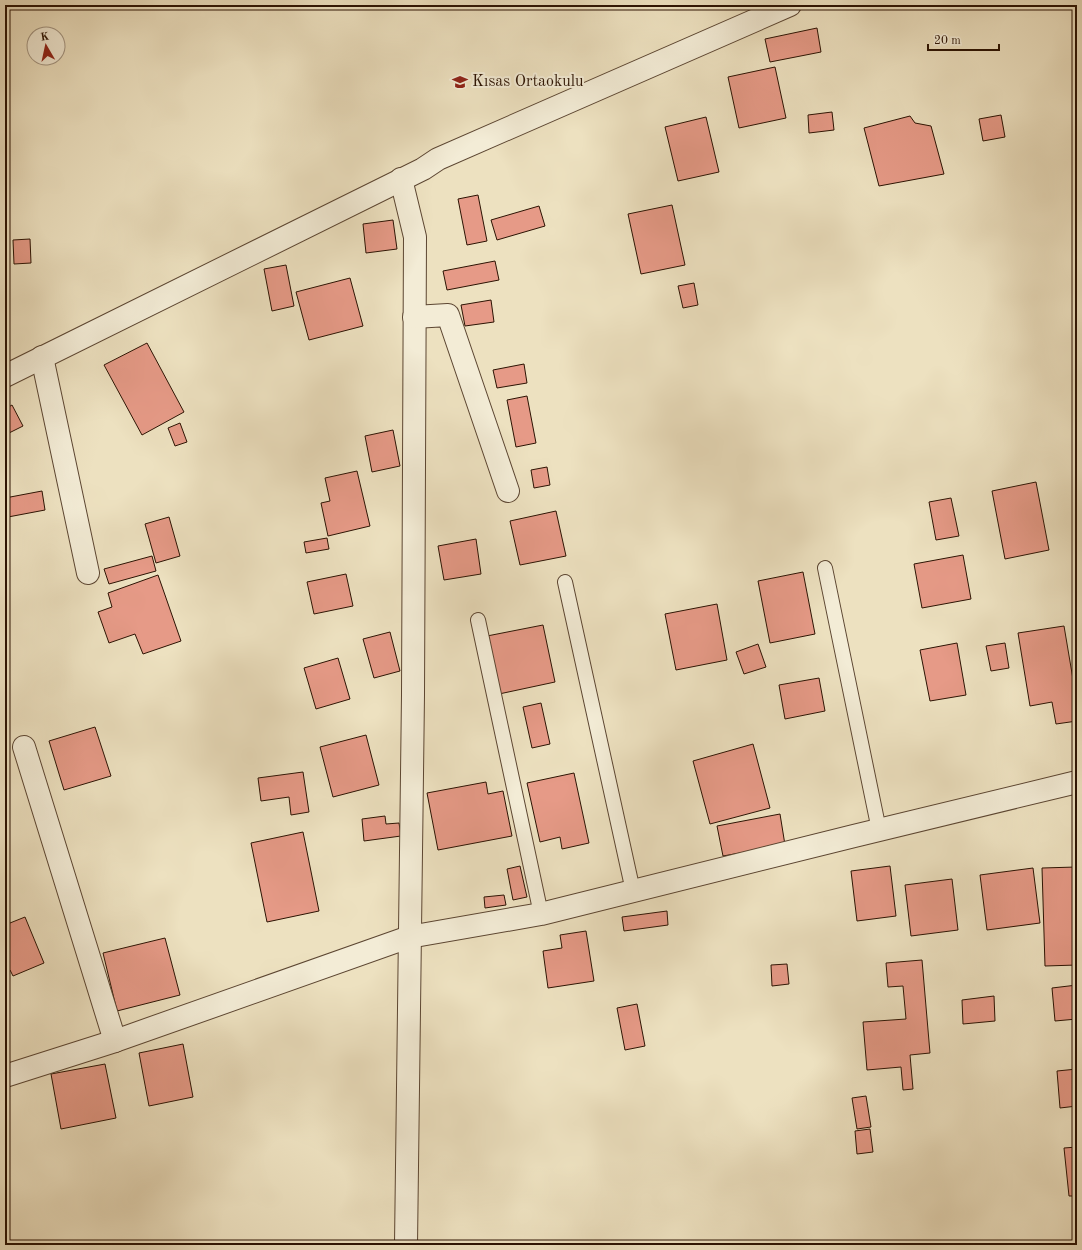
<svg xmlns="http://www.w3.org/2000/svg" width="1082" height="1250" viewBox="0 0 1082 1250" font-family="'Old Standard TT',serif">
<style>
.building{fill:#e69a87;stroke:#2c1303}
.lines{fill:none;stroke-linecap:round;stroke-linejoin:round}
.lane-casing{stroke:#5c4632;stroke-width:16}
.street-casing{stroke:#5c4632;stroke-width:24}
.lane{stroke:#f3ecd6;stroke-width:14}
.street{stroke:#f3ecd6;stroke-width:22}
.labels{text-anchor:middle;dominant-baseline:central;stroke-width:4;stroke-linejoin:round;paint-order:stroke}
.poi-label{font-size:16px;fill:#2c1303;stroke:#f3ecd6;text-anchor:start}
</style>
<rect width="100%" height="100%" fill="#ede1c0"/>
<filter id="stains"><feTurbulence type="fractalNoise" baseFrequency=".005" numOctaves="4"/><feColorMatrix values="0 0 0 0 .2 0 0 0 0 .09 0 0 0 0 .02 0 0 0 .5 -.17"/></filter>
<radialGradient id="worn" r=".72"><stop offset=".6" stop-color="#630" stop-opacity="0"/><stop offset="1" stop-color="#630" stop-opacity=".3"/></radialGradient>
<!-- building -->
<g class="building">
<path d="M817,28L821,52L770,62L765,39Z"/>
<path d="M775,67L786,118L739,128L728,77Z"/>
<path d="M832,112L834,130L809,133L808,115Z"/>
<path d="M1001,115L1005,137L983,141L979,119Z"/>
<path d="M910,116L915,123L931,126L944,174L879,186L864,128Z"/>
<path d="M706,117L719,172L678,181L665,127Z"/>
<path d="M478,195L487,241L467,245L458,199Z"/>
<path d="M672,205L685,265L641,274L628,214Z"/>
<path d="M539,206L545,226L497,240L491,220Z"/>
<path d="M393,220L397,249L366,253L363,224Z"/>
<path d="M30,239L31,263L14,264L13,240Z"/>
<path d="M495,261L499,280L447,290L443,271Z"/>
<path d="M286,265L294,306L272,311L264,269Z"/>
<path d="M350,278L363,326L309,340L296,292Z"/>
<path d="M694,283L698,305L683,308L678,286Z"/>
<path d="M491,300L494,322L465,326L461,305Z"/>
<path d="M147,343L184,412L142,435L104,365Z"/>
<path d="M524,364L527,383L497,388L493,370Z"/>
<path d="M527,396L536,443L516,447L507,400Z"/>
<path d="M12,405L23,426L5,435V409Z"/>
<path d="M180,423L187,442L175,446L168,428Z"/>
<path d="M393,430L400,466L372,472L365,436Z"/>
<path d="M547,467L550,485L534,488L531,470Z"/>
<path d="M357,471L370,526L328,536L321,503L330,501L325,478Z"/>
<path d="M1036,482L1049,550L1005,559L992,491Z"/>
<path d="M42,491L45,510L8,517L5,498Z"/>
<path d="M951,498L959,536L936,540L929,502Z"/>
<path d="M556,511L566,556L520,565L510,521Z"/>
<path d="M169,517L180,556L156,563L145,524Z"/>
<path d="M327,538L329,549L306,553L304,542Z"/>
<path d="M476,539L481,574L444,580L438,546Z"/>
<path d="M963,555L971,599L922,608L914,564Z"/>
<path d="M152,556L156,571L109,584L104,569Z"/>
<path d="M803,572L815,634L770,643L758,581Z"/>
<path d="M346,574L353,606L314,614L307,582Z"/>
<path d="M158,575L181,641L143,654L135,634L109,643L98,612L112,607L108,593Z"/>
<path d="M717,604L727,660L676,670L665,614Z"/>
<path d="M543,625L555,682L499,694L487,636Z"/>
<path d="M1064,626L1077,703V721L1056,724L1052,702L1030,706L1018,633Z"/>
<path d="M390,632L400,671L374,678L363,639Z"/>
<path d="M957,643L966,695L930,701L920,650Z"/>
<path d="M1005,643L1009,668L991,671L986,646Z"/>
<path d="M758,644L766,667L744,674L736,652Z"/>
<path d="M338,658L350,699L316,709L304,668Z"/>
<path d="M819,678L825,711L785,719L779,685Z"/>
<path d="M541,703L550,744L532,748L523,707Z"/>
<path d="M95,727L111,776L64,790L49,741Z"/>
<path d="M366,735L379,785L333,797L320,747Z"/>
<path d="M753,744L770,808L710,824L693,761Z"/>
<path d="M303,772L309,812L291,815L289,797L261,801L258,778Z"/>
<path d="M574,773L589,843L562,849L560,837L540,842L527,783Z"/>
<path d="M486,782L488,794L503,791L512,836L438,850L427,793Z"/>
<path d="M780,814L785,845L723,856L717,826Z"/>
<path d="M385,816L386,824L399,823L401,836L364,841L362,819Z"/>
<path d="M303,832L319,911L267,922L251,843Z"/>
<path d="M520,866L527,897L513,900L507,869Z"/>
<path d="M890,866L896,916L857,921L851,871Z"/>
<path d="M1076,867L1077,965L1045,966L1042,868Z"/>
<path d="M1033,868L1040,923L987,930L980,875Z"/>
<path d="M952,879L958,930L911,936L905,885Z"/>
<path d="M504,895L506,905L485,908L484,897Z"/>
<path d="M667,911L668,925L624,931L622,917Z"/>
<path d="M25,917L44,963L13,976L10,970L5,973V925Z"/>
<path d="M586,931L594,981L548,988L543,951L562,948L560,935Z"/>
<path d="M165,938L180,995L117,1011L103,953Z"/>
<path d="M922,960L930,1053L910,1055L913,1089L903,1090L901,1067L867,1070L863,1022L906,1019L903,986L888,987L886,963Z"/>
<path d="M787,964L789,984L772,986L771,965Z"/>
<path d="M1077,985V1019L1055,1021L1052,988Z"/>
<path d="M994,996L995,1021L963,1024L962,1000Z"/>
<path d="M637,1004L645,1046L625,1050L617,1008Z"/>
<path d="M183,1044L193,1097L149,1106L139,1053Z"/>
<path d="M105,1064L116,1118L61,1129L51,1074Z"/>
<path d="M1077,1069V1106L1060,1108L1057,1071Z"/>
<path d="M866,1096L871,1127L857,1129L852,1098Z"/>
<path d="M870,1129L873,1152L857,1154L855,1131Z"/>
<path d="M1077,1147V1196H1069L1064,1148Z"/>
<path d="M389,1241V1245H352Z"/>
</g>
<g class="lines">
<defs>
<g id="lane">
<path d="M825,568L879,830"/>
<path d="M565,582L633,891"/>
<path d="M478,620L541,914"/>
</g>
<g id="street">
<path d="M401,179L415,237L413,695L406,1245"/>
<path d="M414,317L448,315L508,491"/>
<path d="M42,357L88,573"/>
<path d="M5,376L423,169L438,159L790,5"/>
<path d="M24,747L115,1041"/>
<path d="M5,1076L115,1041L409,937L541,914L854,836L1077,782"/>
</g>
</defs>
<!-- lane casing -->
<use href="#lane" class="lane-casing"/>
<!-- street casing -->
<use href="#street" class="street-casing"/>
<!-- lane -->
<use href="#lane" class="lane"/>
<!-- street -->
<use href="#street" class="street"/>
</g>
<!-- icons -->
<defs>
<symbol id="school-bare" viewBox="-9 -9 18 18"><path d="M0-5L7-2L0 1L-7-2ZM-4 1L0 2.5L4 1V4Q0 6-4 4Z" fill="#8f2418" stroke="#f3ecd6" stroke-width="2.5" paint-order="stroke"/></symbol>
</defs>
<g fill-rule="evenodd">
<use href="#school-bare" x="449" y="71" width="22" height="22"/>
</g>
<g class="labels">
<!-- poi labels -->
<g class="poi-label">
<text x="472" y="82">Kısas Ortaokulu</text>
</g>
</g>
<!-- margin -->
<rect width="1082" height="1250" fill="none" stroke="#ede1c0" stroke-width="20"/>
<rect x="6" y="6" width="1070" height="1238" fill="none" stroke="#2c1303" stroke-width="2"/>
<rect x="10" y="10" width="1062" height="1230" fill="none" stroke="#2c1303"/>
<!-- north arrow -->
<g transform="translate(46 46) rotate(351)"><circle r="19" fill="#f3ecd6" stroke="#a39582"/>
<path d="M0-3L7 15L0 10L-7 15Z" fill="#8f2418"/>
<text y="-6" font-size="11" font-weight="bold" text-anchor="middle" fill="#2c1303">K</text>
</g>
<!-- scale -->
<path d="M928 44v6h71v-6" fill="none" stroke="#2c1303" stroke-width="2"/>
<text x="934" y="44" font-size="12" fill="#2c1303" stroke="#f3ecd6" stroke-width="3" paint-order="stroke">20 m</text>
<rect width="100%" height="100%" filter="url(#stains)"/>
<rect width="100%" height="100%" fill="url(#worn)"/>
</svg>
